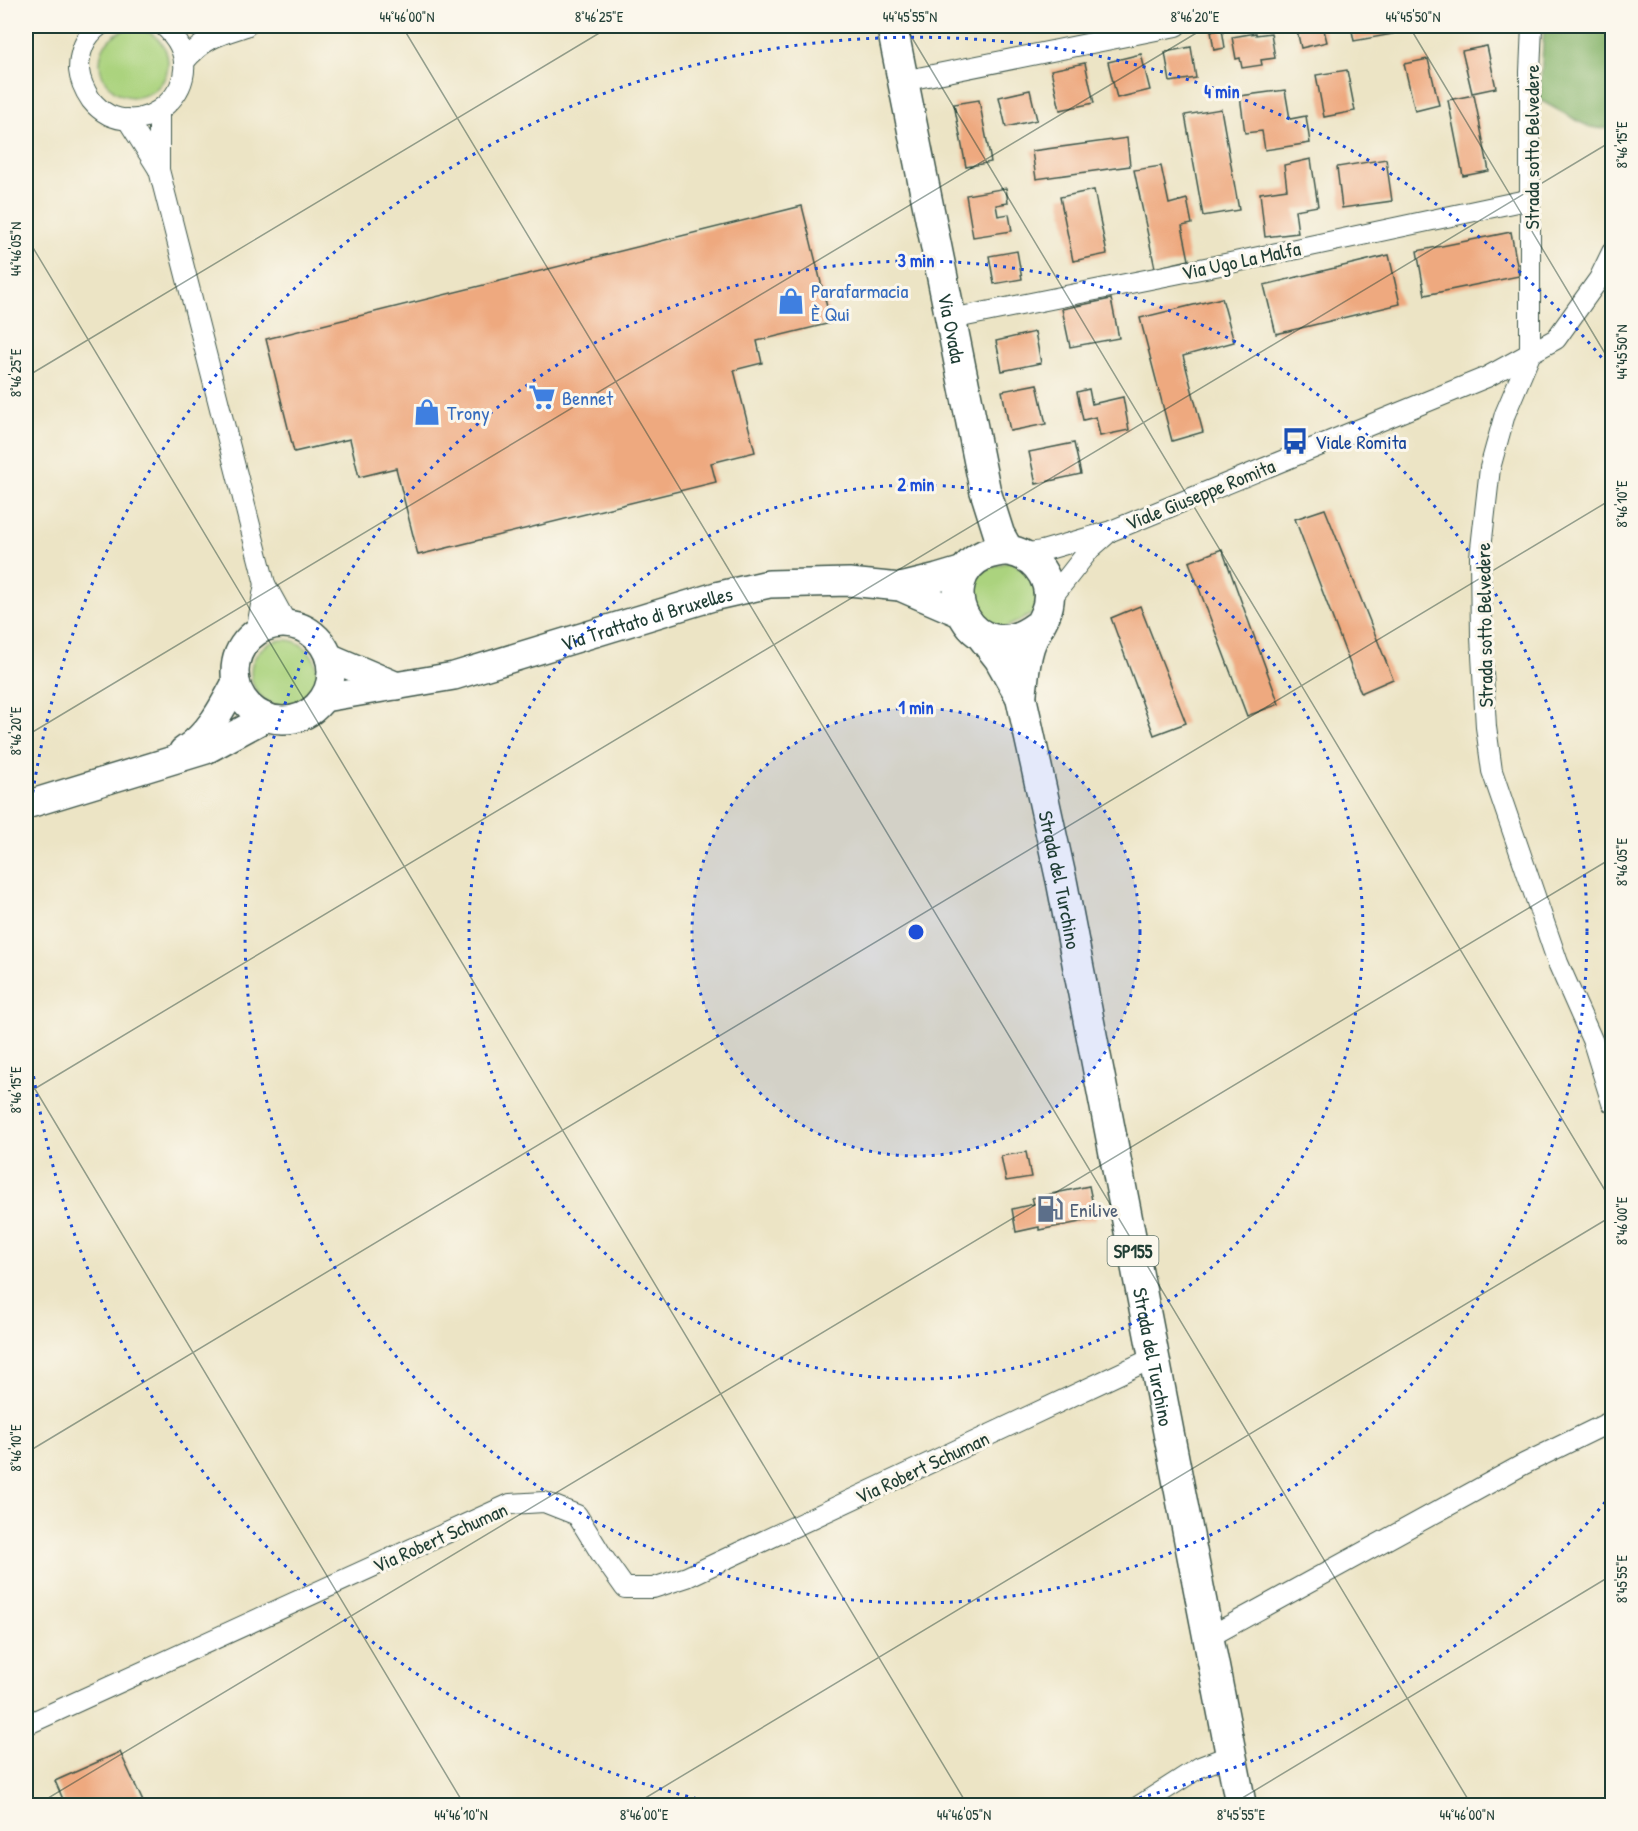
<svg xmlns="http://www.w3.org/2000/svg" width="1638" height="1831" viewBox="0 0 1638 1831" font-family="'Patrick Hand',sans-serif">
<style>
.green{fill:#abd37e;stroke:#658859;stroke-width:1.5}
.forest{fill:#88b56d;stroke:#547950;stroke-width:1.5}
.building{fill:#eea97f}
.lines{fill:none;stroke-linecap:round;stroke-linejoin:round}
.minor-casing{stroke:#3e564a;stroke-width:22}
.secondary-casing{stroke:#3e564a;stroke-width:30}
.primary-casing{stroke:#3e564a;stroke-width:33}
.minor{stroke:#fff;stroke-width:20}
.secondary{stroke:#fff;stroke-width:27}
.primary{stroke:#fff;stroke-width:30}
.ticks{fill:none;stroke:#1f3d34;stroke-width:1.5;stroke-opacity:0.45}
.ring{fill:none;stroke:#1d4ed8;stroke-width:3;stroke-dasharray:3 6}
.labels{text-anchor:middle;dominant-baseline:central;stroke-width:6;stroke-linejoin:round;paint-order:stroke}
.shield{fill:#fbf7ec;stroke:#61756b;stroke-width:1.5}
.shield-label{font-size:18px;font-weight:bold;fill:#1f3d34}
.street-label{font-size:20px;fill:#1f3d34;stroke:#fbf7ec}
.shop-label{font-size:20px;fill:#366cbe;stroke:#fbf7ec;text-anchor:start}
.transit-label{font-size:20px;fill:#164399;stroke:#fbf7ec;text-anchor:start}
.service-label{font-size:20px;fill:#4e5e75;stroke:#fbf7ec;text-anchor:start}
.centre{fill:#1d4ed8;stroke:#fbf7ec;stroke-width:3}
.ring-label{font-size:18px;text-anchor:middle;font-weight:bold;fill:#1d4ed8;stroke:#fbf7ec;stroke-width:6;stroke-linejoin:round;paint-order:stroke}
.neatline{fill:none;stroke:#1f3d34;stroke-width:2}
.ticks-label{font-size:15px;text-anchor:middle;fill:#1f3d34}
</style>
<rect width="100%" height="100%" fill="#fbf7ec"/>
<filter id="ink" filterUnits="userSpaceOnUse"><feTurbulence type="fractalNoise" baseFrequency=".0167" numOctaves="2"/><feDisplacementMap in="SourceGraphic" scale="12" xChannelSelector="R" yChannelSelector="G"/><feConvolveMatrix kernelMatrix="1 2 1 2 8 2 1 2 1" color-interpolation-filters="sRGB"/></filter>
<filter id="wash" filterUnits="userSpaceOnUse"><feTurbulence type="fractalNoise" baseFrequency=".008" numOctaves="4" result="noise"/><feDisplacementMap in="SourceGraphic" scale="24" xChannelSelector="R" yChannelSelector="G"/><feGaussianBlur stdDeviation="1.35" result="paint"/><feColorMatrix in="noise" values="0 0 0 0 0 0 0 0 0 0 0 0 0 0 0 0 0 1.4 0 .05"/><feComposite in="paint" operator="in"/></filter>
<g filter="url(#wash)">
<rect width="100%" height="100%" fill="#ece4c5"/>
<!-- green -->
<g class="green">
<circle cx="134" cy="63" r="34"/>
<path d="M1011,561L1037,580L1036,612L999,631L973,612C974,570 972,573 1011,561Z"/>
<circle cx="284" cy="673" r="33"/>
</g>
<!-- forest -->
<path class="forest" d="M1544,26H1612V129L1589,127L1540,100Z"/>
<g id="blocks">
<!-- building -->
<g class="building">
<path d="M1296,26H1323L1327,42L1301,48Z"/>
<path d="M1351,26H1392L1393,34L1354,41Z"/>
<path d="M1222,29L1225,48L1214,50L1211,31Z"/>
<path d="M1256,33V35L1271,33L1275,58L1261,60L1262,65L1242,68L1240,58L1236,59L1232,37Z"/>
<path d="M1487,46L1496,88L1472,93L1462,51Z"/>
<path d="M1191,47L1196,78L1170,82L1165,52Z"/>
<path d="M1141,54L1150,90L1117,98L1108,62Z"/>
<path d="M1428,59L1439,105L1415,111L1404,64Z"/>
<path d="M1085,63L1094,103L1060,110L1051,70Z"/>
<path d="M1347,70L1355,111L1324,117L1316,75Z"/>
<path d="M1030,90L1037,120L1006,127L999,97Z"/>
<path d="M1285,90L1290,119L1306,116L1310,143L1265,150L1262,131L1245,133L1240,96Z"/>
<path d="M1474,95L1489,171L1463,176L1448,100Z"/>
<path d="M979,100L991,162L966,167L954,104Z"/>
<path d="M1221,109L1239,210L1203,216L1185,115Z"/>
<path d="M1127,138L1130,166L1036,179L1032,151Z"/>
<path d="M1311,159L1318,206L1295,210L1298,233L1265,237L1260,193L1287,189L1284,165Z"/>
<path d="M1386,159L1392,201L1342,208L1337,167Z"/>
<path d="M1161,166L1169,204L1187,199L1192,224L1182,226L1189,260L1155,268L1134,170Z"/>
<path d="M1006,188L1008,203L996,205L998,216L1009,214L1012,231L973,237L966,195Z"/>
<path d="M1094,190L1107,254L1073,261L1060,197Z"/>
<path d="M802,206L831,323L757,341L762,363L734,370L755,452L711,463L716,482L418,555L396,468L359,477L350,439L294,452L266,339Z"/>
<path d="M1511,232L1519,276L1425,295L1417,251Z"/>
<path d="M1017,251L1022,279L994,284L989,256Z"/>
<path d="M1389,255L1400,304L1276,334L1264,285Z"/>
<path d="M1222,298L1234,342L1183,356L1203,432L1172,441L1140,318Z"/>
<path d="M1111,299L1119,338L1070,347L1062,309Z"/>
<path d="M1035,332L1041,363L1002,371L996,341Z"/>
<path d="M1037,384L1046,424L1010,431L1002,391Z"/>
<path d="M1089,389L1092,404L1123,397L1129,430L1100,436L1096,417L1083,420L1077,392Z"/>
<path d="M1074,443L1081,474L1036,484L1029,452Z"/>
<path d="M1325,509L1393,679L1361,693L1295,519Z"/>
<path d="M1222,549L1279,704L1247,716L1189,562Z"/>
<path d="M1140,606L1186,723L1154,735L1111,618Z"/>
<path d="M1026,1152L1031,1177L1006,1181L1001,1156Z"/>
<path d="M1089,1186L1096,1219L1039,1230V1227L1016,1232L1012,1209L1034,1204L1032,1198Z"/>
<path d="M120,1752L145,1806H66L55,1781Z"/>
</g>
</g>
</g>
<g filter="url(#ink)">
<use href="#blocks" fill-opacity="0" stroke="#3e564a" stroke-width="1.5"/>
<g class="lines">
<defs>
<g id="minor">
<path d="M99,26C85,36 79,53 79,70C80,81 85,91 91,100C136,156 224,79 164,26"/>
<path d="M1532,26L1530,72V355L1505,414L1490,468L1480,557L1481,637L1486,727L1492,771L1558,963L1593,1042L1612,1103"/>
<path d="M184,62C204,38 218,35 246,26"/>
<path d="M903,81L1176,26"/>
<path d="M159,112V170L265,584L287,624"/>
<path d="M127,119L159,170"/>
<path d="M951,319L1235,262L1531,199"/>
<path d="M1023,554L1042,551L1111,531L1487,377L1556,339L1599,279L1612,252"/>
<path d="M1049,601L1090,549L1106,535"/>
<path d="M256,632L265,584"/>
<path d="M1209,1637L1524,1464L1612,1421"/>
<path d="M26,1725L510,1504L544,1502L577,1515L603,1557L625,1588H653L687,1577L1155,1357"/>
<path d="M1139,1806L1200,1767L1231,1755"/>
</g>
<g id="secondary">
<path d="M900,587L937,578L967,569"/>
<circle cx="283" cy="672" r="48"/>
<path d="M329,657L397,686"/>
<path id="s1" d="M324,698L454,676L716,596L769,584L849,582L900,587L962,614"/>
<path d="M183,751C209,734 222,709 236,682"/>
<path d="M26,805L206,750L267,717"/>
</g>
<g id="primary">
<path id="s2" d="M892,26L985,490L999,534L1008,550"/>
<path id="s3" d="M981,635L999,658L1021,697L1062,883L1241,1806"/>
<path d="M1021,697C1023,681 1024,663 1029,647C1033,635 1040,626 1045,614C1057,587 1040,557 1011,551C1002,549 993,552 984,555C928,581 973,674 1036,627"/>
</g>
</defs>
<!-- minor casing -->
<use href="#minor" class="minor-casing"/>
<!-- secondary casing -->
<use href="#secondary" class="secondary-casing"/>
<!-- primary casing -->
<use href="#primary" class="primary-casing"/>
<!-- minor -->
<use href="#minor" class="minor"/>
<!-- secondary -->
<use href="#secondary" class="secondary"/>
<!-- primary -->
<use href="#primary" class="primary"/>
</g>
</g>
<!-- ticks -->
<path class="ticks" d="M402,26L1472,1806M905,26L1612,1202M1409,26L1612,365M26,236L968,1806M26,377L611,26M26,736L1208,26M26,1074L465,1806M26,1094L1612,141M26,1453L1612,499M35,1806L1612,858M632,1806L1612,1216M1229,1806L1612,1575"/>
<!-- distance rings -->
<circle cx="916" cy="932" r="224" fill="#1d4ed8" fill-opacity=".12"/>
<g class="ring">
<circle cx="916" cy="932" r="224"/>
<circle cx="916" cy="932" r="447"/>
<circle cx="916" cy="932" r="671"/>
<path d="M1611 1495A894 894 0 0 1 1109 1805M723 1805A894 894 0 0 1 26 1018M26 846A894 894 0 0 1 1611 369"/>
</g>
<!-- icons -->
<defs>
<symbol id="shop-bare" viewBox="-9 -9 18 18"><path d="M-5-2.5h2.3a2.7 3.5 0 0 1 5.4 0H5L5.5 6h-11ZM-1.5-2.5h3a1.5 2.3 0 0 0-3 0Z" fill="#3f7fe0" stroke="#fbf7ec" stroke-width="2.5" paint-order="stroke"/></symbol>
<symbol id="supermarket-bare" viewBox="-9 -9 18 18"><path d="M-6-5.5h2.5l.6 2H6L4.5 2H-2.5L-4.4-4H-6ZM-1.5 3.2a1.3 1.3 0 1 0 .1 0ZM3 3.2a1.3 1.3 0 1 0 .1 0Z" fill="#3f7fe0" stroke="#fbf7ec" stroke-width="2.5" paint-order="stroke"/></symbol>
<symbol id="bus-bare" viewBox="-9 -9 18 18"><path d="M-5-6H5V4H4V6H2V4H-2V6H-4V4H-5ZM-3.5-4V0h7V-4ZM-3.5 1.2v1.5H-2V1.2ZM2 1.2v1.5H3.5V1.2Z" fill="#1a4fb4" stroke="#fbf7ec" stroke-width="2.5" paint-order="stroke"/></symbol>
<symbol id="fuel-bare" viewBox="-9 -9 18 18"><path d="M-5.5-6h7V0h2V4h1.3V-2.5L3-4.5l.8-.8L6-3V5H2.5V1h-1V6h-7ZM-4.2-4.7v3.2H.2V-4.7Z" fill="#5c6f8a" stroke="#fbf7ec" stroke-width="2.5" paint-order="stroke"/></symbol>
</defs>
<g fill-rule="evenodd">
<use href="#shop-bare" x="772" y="282" width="38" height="38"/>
<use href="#supermarket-bare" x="523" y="378" width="38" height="38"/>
<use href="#shop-bare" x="408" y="393" width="38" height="38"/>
<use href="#bus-bare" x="1276" y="422" width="38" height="38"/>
<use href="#fuel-bare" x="1031" y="1190" width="38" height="38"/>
</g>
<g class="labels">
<!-- shield labels -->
<rect class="shield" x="1107.5" y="1236" width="51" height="30" rx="4.5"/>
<g class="shield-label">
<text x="1133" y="1251">SP155</text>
</g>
<!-- street labels -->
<g class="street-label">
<text transform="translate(1531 147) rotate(-90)">Strada sotto Belvedere</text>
<text transform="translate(1241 260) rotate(-12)">Via Ugo La Malfa</text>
<text stroke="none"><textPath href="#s2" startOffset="308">Via Ovada</textPath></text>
<text transform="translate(1200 494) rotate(-22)">Viale Giuseppe Romita</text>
<text stroke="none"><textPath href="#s1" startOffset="333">Via Trattato di Bruxelles</textPath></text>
<text transform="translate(1484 625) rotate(-91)">Strada sotto Belvedere</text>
<text stroke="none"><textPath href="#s3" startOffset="261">Strada del Turchino</textPath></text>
<text stroke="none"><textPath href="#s3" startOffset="747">Strada del Turchino</textPath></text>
<text transform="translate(922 1467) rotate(-25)">Via Robert Schuman</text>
<text transform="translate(440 1537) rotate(-24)">Via Robert Schuman</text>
</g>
<!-- shop labels -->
<g class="shop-label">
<text x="811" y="290">Parafarmacia<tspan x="811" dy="23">È Qui</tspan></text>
<text x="562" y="397">Bennet</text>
<text x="447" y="412">Trony</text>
</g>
<!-- transit labels -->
<g class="transit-label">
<text x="1315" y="441">Viale Romita</text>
</g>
<!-- service labels -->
<g class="service-label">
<text x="1070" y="1209">Enilive</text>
</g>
</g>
<circle cx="916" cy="932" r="9" class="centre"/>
<g class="ring-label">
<text x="1222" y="98">4 min</text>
<text x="916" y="267">3 min</text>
<text x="916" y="491">2 min</text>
<text x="916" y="714">1 min</text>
</g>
<!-- margin -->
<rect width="1638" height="1831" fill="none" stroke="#fbf7ec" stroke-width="66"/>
<rect x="33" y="33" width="1572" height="1765" class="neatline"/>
<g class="ticks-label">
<text x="407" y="22">44°46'00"N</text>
<text x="599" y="22">8°46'25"E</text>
<text x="910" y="22">44°45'55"N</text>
<text x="1195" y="22">8°46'20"E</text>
<text x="1413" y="22">44°45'50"N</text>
<text transform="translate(1622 145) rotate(-90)" y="5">8°46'15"E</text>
<text transform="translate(16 249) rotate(-90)" y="5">44°46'05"N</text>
<text transform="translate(1622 352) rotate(-90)" y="5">44°45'50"N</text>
<text transform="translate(16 373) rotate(-90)" y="5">8°46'25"E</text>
<text transform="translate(1622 504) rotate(-90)" y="5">8°46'10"E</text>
<text transform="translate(16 731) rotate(-90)" y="5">8°46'20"E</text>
<text transform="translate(1622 862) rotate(-90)" y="5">8°46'05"E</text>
<text transform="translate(16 1090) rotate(-90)" y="5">8°46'15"E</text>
<text transform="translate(1622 1221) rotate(-90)" y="5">8°46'00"E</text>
<text transform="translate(16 1448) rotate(-90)" y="5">8°46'10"E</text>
<text transform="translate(1622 1579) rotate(-90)" y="5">8°45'55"E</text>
<text x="461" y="1820">44°46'10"N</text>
<text x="644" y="1820">8°46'00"E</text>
<text x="964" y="1820">44°46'05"N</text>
<text x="1241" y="1820">8°45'55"E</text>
<text x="1467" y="1820">44°46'00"N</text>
</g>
</svg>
